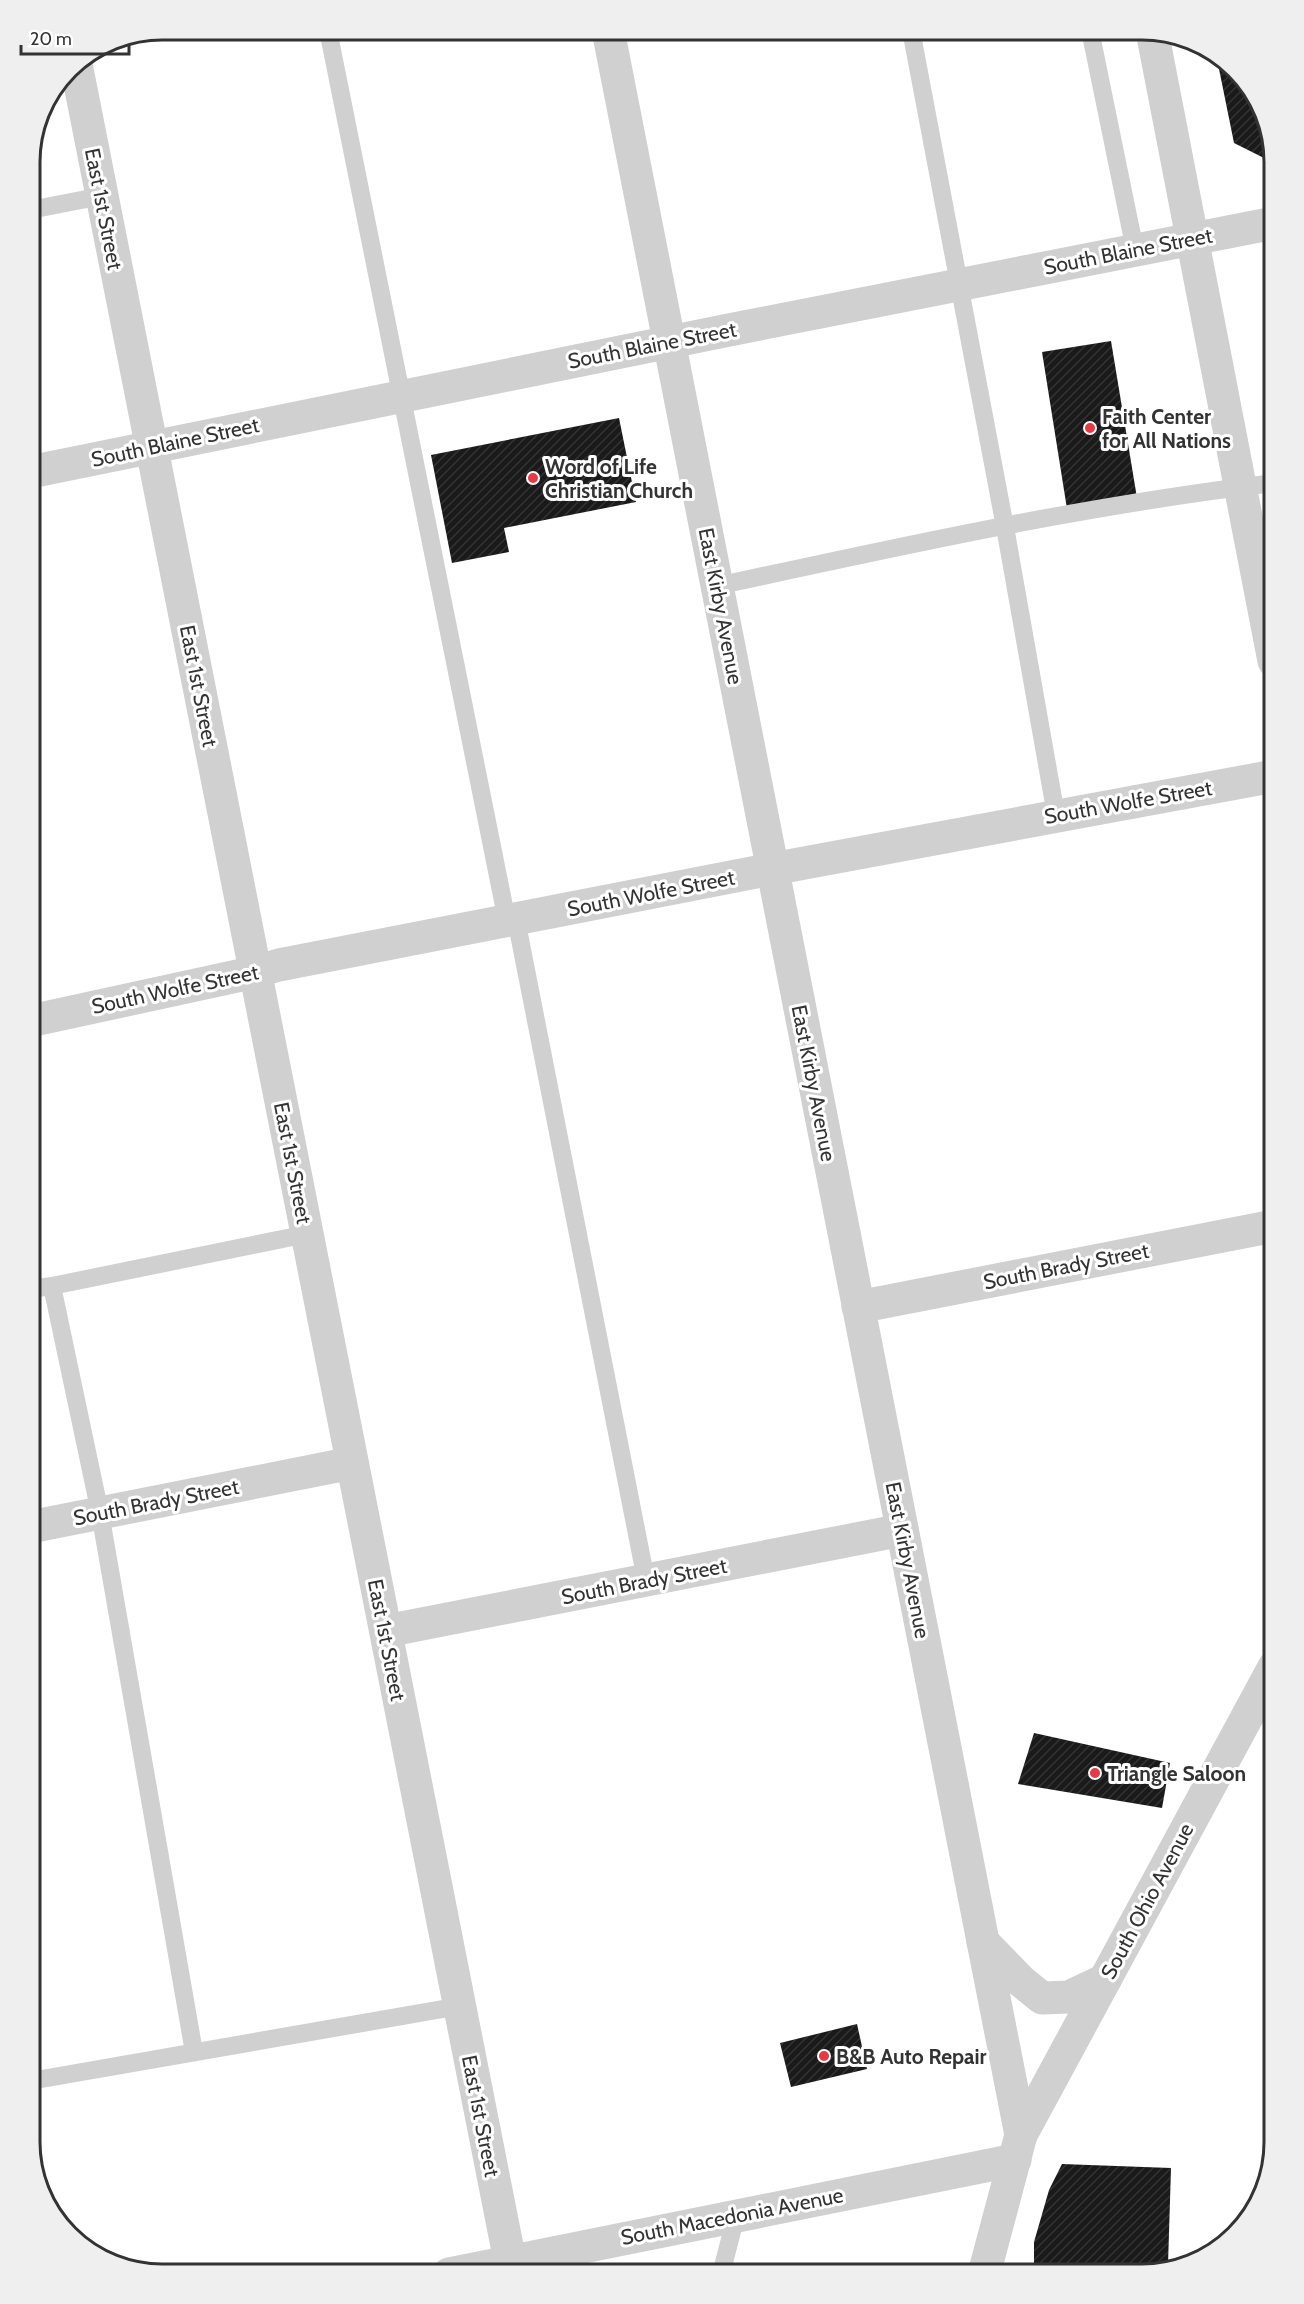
<svg xmlns="http://www.w3.org/2000/svg" width="1304" height="2304" viewBox="0 0 1304 2304" font-family="Cabin,sans-serif">
<style>
.building{fill:url(#building-hatch)}
.lines{fill:none;stroke-linecap:round;stroke-linejoin:round}
.service{stroke:#d0d0d0;stroke-width:18}
.minor{stroke:#d0d0d0;stroke-width:33}
.tertiary{stroke:#d0d0d0;stroke-width:33}
.poi-dot{fill:#e63946;stroke:#fff;stroke-width:2}
.labels{text-anchor:middle;dominant-baseline:central;stroke-width:6;stroke-linejoin:round;paint-order:stroke}
.street-label{font-size:21px;fill:#333;stroke:#fff}
.poi-label{font-size:21px;font-weight:bold;fill:#333;stroke:#fff;text-anchor:start}
.rim{fill:none;stroke:#333;stroke-width:3}
</style>
<defs>
<pattern id="building-hatch" width="6" height="6" patternUnits="userSpaceOnUse" patternTransform="scale(1.5)"><rect width="6" height="6" fill="#1a1a1a"/><path d="M-1 1l2-2M0 6l6-6M5 7l2-2" fill="none" stroke="#333"/></pattern>
</defs>
<rect width="100%" height="100%" fill="#fff"/>
<!-- building -->
<g class="building">
<path d="M1216,54L1260,104L1274,163L1234,143Z"/>
<path d="M1270,307H1274V322H1273Z"/>
<path d="M1111,341L1138,504L1068,515L1042,352Z"/>
<path d="M619,418L636,502L504,528L509,552L452,563L431,455Z"/>
<path d="M1034,1733L1170,1763L1162,1808L1018,1784Z"/>
<path d="M857,2024L867,2069L791,2087L780,2043Z"/>
<path d="M1062,2164L1171,2168L1168,2264L1034,2268V2242L1049,2190Z"/>
</g>
<g class="lines">
<!-- service -->
<g class="service">
<path d="M328,30L507,921"/>
<path d="M911,30L1005,527L1056,815"/>
<path d="M1090,30L1135,250"/>
<path d="M30,210L102,196"/>
<path d="M717,586C901,546 1087,505 1274,483"/>
<path d="M516,919L646,1580"/>
<path d="M52,1286L307,1234"/>
<path d="M30,1289L52,1286L100,1513L194,2052"/>
<path d="M30,2081L460,2006"/>
<path d="M721,2274L736,2216"/>
</g>
<!-- minor -->
<g class="minor">
<path d="M608,30L1021,2135"/>
<path d="M1152,31L1274,661"/>
<path d="M76,64L510,2261"/>
<path d="M30,472L729,330L1274,223"/>
<path d="M30,1021L255,972L279,965L772,869L1274,776"/>
<path d="M858,1307L1274,1226"/>
<path d="M30,1527L352,1463"/>
<path d="M386,1631L902,1530"/>
</g>
<!-- tertiary -->
<g class="tertiary">
<path d="M983,1942L1021,1981L1042,1998L1069,1997L1105,1980"/>
<path d="M449,2274L1015,2160"/>
<path d="M984,2274L1021,2135L1274,1667"/>
</g>
</g>
<!-- markers -->
<g class="poi-dot">
<circle cx="1090" cy="428" r="6"/>
<circle cx="533" cy="478" r="6"/>
<circle cx="1095" cy="1773" r="6"/>
<circle cx="824" cy="2056" r="6"/>
</g>
<g class="labels">
<!-- street labels -->
<g class="street-label">
<text transform="translate(104 209) rotate(79)">East 1st Street</text>
<text transform="translate(1128 251) rotate(-11)">South Blaine Street</text>
<text transform="translate(652 345) rotate(-11)">South Blaine Street</text>
<text transform="translate(175 442) rotate(-12)">South Blaine Street</text>
<text transform="translate(721 606) rotate(79)">East Kirby Avenue</text>
<text transform="translate(199 686) rotate(79)">East 1st Street</text>
<text transform="translate(1128 802) rotate(-10)">South Wolfe Street</text>
<text transform="translate(651 893) rotate(-11)">South Wolfe Street</text>
<text transform="translate(175 989) rotate(-12)">South Wolfe Street</text>
<text transform="translate(814 1083) rotate(79)">East Kirby Avenue</text>
<text transform="translate(293 1163) rotate(79)">East 1st Street</text>
<text transform="translate(1066 1266) rotate(-11)">South Brady Street</text>
<text transform="translate(156 1502) rotate(-11)">South Brady Street</text>
<text transform="translate(908 1560) rotate(79)">East Kirby Avenue</text>
<text transform="translate(644 1581) rotate(-11)">South Brady Street</text>
<text transform="translate(387 1640) rotate(79)">East 1st Street</text>
<text transform="translate(1147 1901) rotate(-62)">South Ohio Avenue</text>
<text transform="translate(481 2116) rotate(79)">East 1st Street</text>
<text transform="translate(732 2216) rotate(-11)">South Macedonia Avenue</text>
</g>
<!-- poi labels -->
<g class="poi-label">
<text x="1102" y="416">Faith Center<tspan x="1102" dy="24">for All Nations</tspan></text>
<text x="545" y="466">Word of Life<tspan x="545" dy="24">Christian Church</tspan></text>
<text x="1107" y="1773">Triangle Saloon</text>
<text x="836" y="2056">B&amp;B Auto Repair</text>
</g>
</g>
<!-- crop -->
<path d="M0 0H1304V2304H0ZM162 40H1142A122 122 0 0 1 1264 162V2142A122 122 0 0 1 1142 2264H162A122 122 0 0 1 40 2142V162A122 122 0 0 1 162 40Z" fill="#efefef" fill-rule="evenodd"/>
<path class="rim" d="M162 40H1142A122 122 0 0 1 1264 162V2142A122 122 0 0 1 1142 2264H162A122 122 0 0 1 40 2142V162A122 122 0 0 1 162 40Z"/>
<!-- scale -->
<path d="M21 45v9h108v-9" fill="none" stroke="#333333" stroke-width="3"/>
<text x="30" y="45" font-size="18" fill="#333333" stroke="#ffffff" stroke-width="4.5" paint-order="stroke">20 m</text>
</svg>
